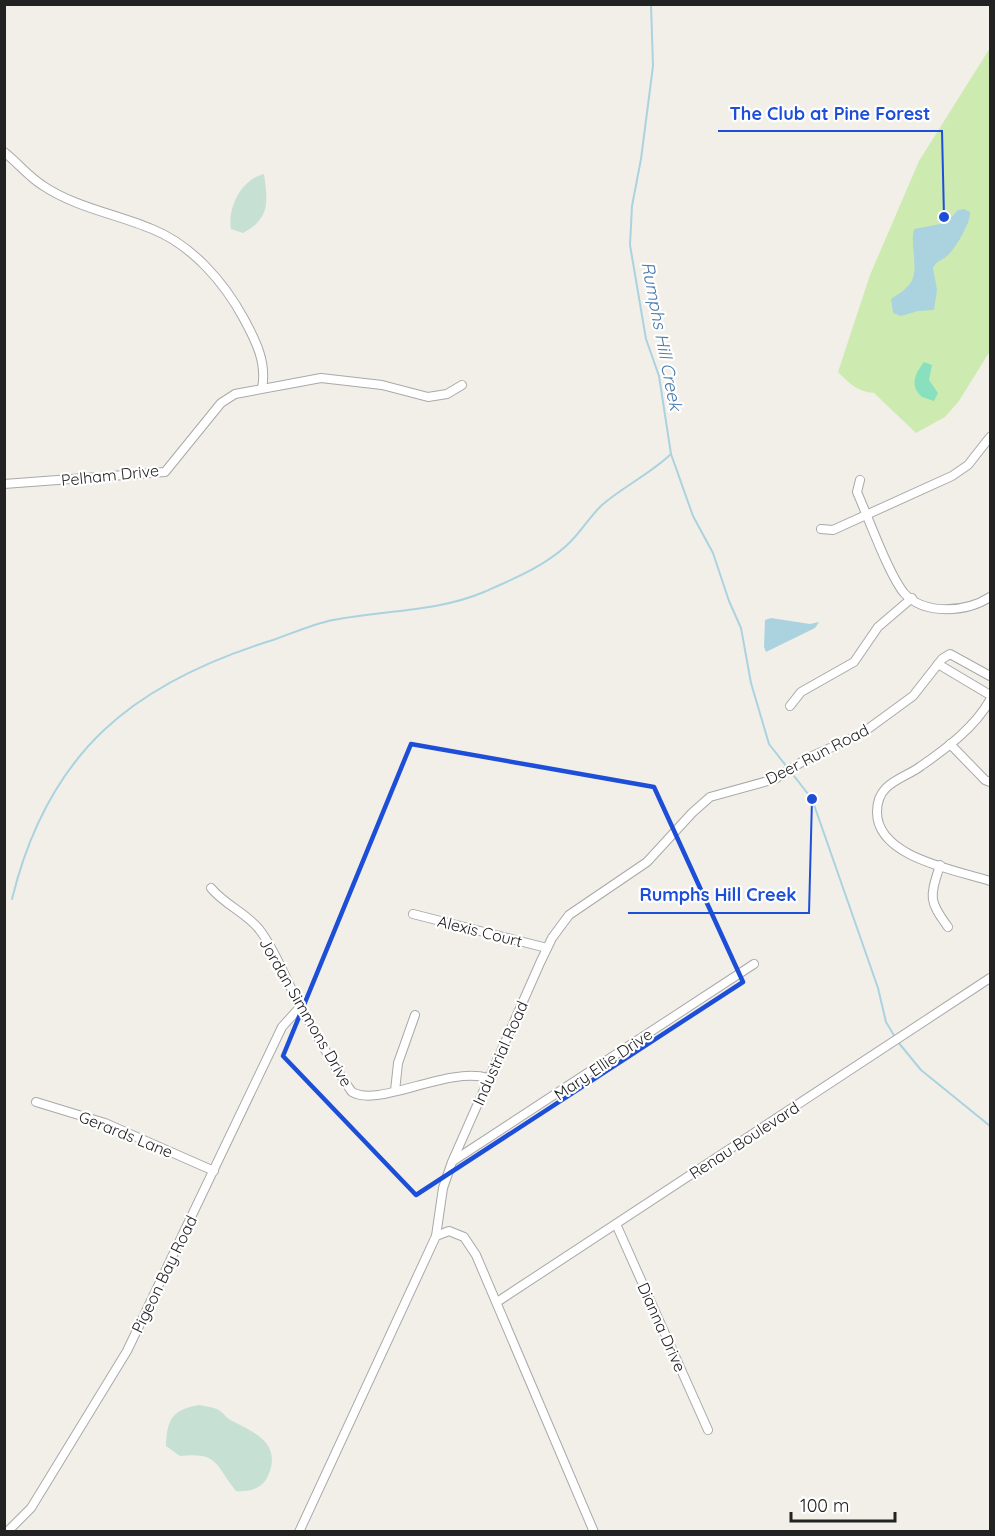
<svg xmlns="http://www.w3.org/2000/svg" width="995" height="1536" viewBox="0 0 995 1536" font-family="Quicksand,sans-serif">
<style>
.grass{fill:#cdebb0}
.wetland{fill:#c6e0d4}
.pitch{fill:#88e0be}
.water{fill:#aad3df}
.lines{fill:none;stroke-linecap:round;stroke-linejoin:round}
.stream{stroke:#aad3df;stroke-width:2}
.minor-casing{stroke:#a9a9a9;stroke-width:10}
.minor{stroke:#fff;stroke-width:8}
.marked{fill:none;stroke:#1d4ed8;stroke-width:4.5;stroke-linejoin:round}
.labels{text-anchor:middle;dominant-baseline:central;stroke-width:4.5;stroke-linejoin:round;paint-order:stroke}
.street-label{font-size:16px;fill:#222;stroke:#fff}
.water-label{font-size:18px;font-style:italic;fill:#4a7aab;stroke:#fff}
.leader{fill:none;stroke:#1d4ed8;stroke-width:2}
.callout-dot{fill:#1d4ed8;stroke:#fff;stroke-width:2}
.callout-label{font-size:18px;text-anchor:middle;font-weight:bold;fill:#1d4ed8;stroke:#fff;stroke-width:4.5;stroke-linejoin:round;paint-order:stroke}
</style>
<rect width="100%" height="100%" fill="#f2efe9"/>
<!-- grass -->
<path class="grass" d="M990,48V351L959,401L945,417L916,433L874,393C857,392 849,383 838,372L870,275L919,161Z"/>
<!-- wetland -->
<g class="wetland">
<path d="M264,174C268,202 270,219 243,233L231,229C227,207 242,179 264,174Z"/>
<path d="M199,1405C204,1406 212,1407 217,1409C223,1412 226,1418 232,1421C256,1433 282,1444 268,1476C262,1489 249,1492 236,1491C215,1465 219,1452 180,1456L166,1446C167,1419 172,1410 199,1405Z"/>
</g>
<!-- pitch -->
<path class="pitch" d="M924,362L932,365L929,380L938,393L934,401L922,397C909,385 915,374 924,362Z"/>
<!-- water -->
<g class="water">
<path d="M964,209L970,212C972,220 955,250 947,256C941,261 936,261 933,268L937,290L934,310L918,311L901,316L893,313L891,299C896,295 903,292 907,287C922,274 909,247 914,229L946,223L958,210Z"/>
<path d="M771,618L810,624L819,622L815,628L766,652L764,647L765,620Z"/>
</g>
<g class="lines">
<!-- stream -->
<g class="stream">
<path d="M651,4L653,66L641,159L632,206L630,245L646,339L659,376L671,454L693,516L713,553L729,601L741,628L751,683L769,744L812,799L878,988L886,1022L895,1037"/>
<path d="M12,899C48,752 133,683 273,640C293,633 313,624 333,620C383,610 437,612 484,592C513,579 543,567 566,546C580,534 589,517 602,505C624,486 650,474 671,454"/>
<path d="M898,1042L921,1070L990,1126"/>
</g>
<defs>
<g id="minor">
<path d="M4,152C17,162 28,176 42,185C74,207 116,214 152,229C192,245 224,282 244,319C256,341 267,363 262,388"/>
<path d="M860,480L857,492C868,517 889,575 904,593C925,616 967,612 990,597"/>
<path d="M4,484L165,472L221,403L235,394L321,378L382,385L428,397L447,394L462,385"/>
<path d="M821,529L833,530L952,476L968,465L990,437"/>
<path d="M938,664L990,695"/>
<path d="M990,700C975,727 947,748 921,766C911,774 896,778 886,788C879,795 877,802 877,812C877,858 957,870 990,881"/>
<path d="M790,706L801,692L854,662L878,627L912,598"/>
<path d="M950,744L985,780L990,782"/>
<path d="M940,865C930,897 928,900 948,927"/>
<path d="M211,888C225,905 245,912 259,929C276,951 285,978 298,1002C315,1032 331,1063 352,1092C379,1108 447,1066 488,1078"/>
<path d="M413,914L547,948"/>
<path d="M395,1091L398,1063L415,1015"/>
<path d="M36,1102L105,1123L214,1171"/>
<path d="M453,1161L754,964"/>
<path d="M616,1224L708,1430"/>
<path d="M436,1236L443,1188L452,1162L540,963L552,938L569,915L647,862L692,813L710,797L775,779L808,758L861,734L913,696L942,659L950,654L990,676"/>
<path d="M497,1302L990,978"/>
<path d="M7,1532L31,1508L127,1351L282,1027L301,1006"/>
<path d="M299,1532L436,1236L449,1231L464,1237L476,1255L594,1532"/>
</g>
</defs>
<!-- minor casing -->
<use href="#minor" class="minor-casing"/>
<!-- minor -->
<use href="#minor" class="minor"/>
</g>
<!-- marked area -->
<path class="marked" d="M411,744L654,787L743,982L416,1195L283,1056Z"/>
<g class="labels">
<!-- street labels -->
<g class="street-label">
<text transform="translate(110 475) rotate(-6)">Pelham Drive</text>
<text transform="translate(817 754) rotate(-27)">Deer Run Road</text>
<text transform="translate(480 931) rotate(14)">Alexis Court</text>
<text transform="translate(306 1012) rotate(60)">Jordan Simmons Drive</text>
<text transform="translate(500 1053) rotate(-66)">Industrial Road</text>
<text transform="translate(603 1064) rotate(-34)">Mary Ellie Drive</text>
<text transform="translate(126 1134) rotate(22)">Gerards Lane</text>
<text transform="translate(744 1140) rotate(-33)">Renau Boulevard</text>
<text transform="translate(164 1274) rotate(-64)">Pigeon Bay Road</text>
<text transform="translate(662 1327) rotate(66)">Dianna Drive</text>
</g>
<!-- water labels -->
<g class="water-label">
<text transform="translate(662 336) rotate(79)">Rumphs Hill Creek</text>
</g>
</g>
<!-- callouts -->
<path class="leader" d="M944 217L942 131H718M812 799L809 913H628"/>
<g class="callout-dot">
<circle cx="944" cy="217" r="6"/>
<circle cx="812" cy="799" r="6"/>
</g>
<g class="callout-label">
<text x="830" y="120">The Club at Pine Forest</text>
<text x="718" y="901">Rumphs Hill Creek</text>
</g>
<!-- border -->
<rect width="995" height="1536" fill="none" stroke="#222222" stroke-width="12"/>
<!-- scale -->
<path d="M791 1512v9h104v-9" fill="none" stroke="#222222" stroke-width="3"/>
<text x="800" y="1512" font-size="18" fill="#222222" stroke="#ffffff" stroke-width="4.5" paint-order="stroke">100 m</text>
</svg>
